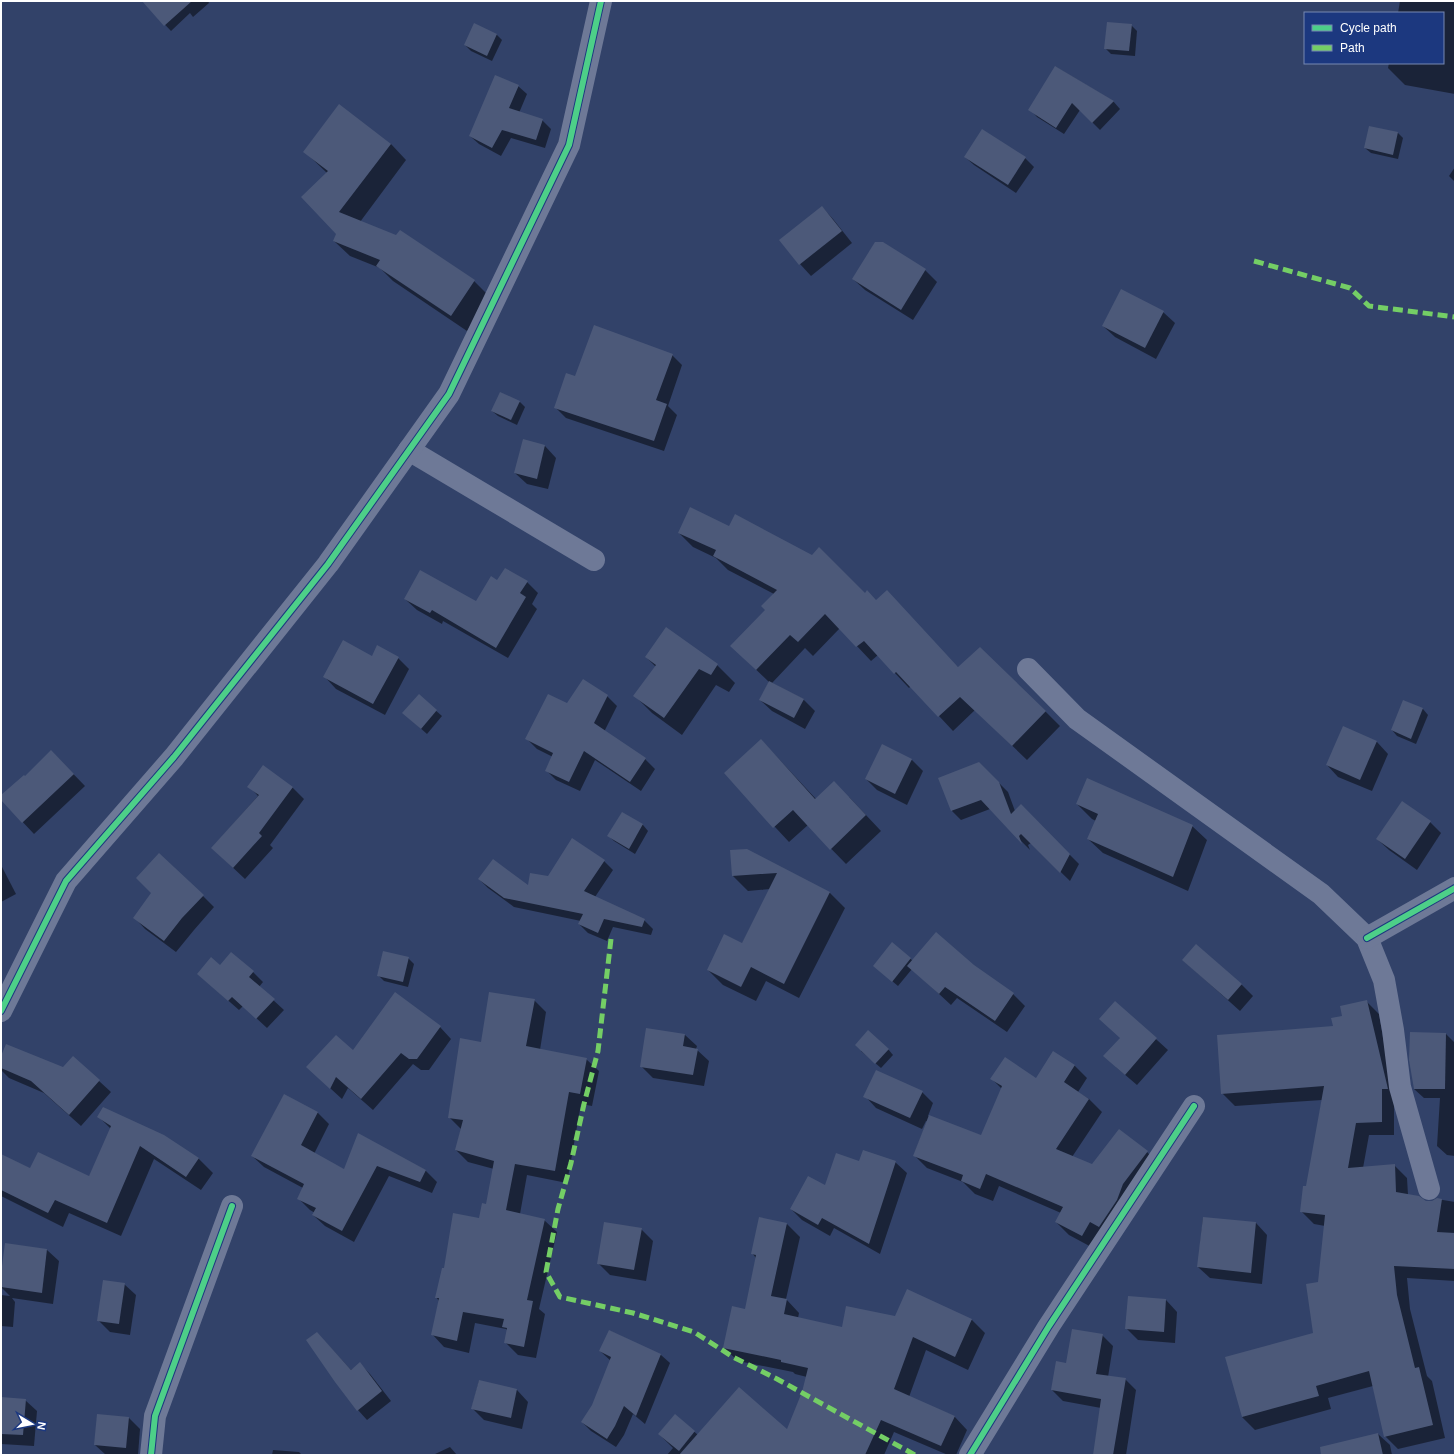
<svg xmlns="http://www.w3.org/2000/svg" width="1456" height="1456" viewBox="0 0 1456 1456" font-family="Arial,sans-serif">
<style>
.shadow{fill:#0007}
.building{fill:#4c5979}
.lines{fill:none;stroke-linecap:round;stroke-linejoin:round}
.minor{stroke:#6e7997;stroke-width:22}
.quiet{stroke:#74ce65;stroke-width:5;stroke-dasharray:10 5;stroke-linecap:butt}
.cycleway-casing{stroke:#1c387f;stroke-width:8}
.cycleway{stroke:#4dcf88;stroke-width:6}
</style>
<rect width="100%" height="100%" fill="#324269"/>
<!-- shadow -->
<g class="shadow">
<path d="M158,1H208L209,3L193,17L190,13L171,31L150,9Z"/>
<path d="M1400,1H1455V94L1405,85L1388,68L1389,63H1443V13H1398Z"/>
<path d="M1131,25L1137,31L1135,56L1111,54L1105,48Z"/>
<path d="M496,34L502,40L492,61L471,51L465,45Z"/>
<path d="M1056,67L1113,101L1120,109L1100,130L1080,110L1064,134L1037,117L1030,109Z"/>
<path d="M518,86L527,94L519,113L542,120L551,129L545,148L511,138L501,156L479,144L470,136Z"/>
<path d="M1397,132L1403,138L1398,159L1371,153L1365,148Z"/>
<path d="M391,144L406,160L360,222L474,281L490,297L467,331L393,281L380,268L350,256L334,241L337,234L327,173L304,151Z"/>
<path d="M965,157L1025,158L1034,167L1016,193L974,165Z"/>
<path d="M1455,167V182L1449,176Z"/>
<path d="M822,207L833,219L852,243L811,276L800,264Z"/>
<path d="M883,243L925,270L937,282L913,320L865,290L853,279Z"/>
<path d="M1163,312L1175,323L1156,359L1115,337L1103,326Z"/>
<path d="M672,355L682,365L668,406L677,415L664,451L566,418L556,408L576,377Z"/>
<path d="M520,402L525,407L517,425L498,416L492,411Z"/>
<path d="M545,446L556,458L548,489L527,484L515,473Z"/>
<path d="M679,533L865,594L876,601L959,668L1045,711L1060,726L1027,760L975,710L953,731L911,686L909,688L878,655L871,661L840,628L813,656L805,648L772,683L803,699L815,711L805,729L772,711L760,700L769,682L746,660L766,610L774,594L728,570L716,558L693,547Z"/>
<path d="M498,581L527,582L538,593L532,604L537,609L508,658L443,621L442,624L417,610L405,599L477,603Z"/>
<path d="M372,657L398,658L409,669L385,715L336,689L325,677Z"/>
<path d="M646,657L717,665L735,683L729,692L716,685L682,735L652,713L635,696L656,667Z"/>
<path d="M419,696L442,716L427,734L409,718Z"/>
<path d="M607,696L617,706L604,732L645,759L655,769L641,791L595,760L580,791L556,780L546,770L553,757L537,749L527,739L567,705Z"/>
<path d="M1404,701L1423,709L1428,715L1416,744L1397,736L1392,730Z"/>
<path d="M1343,728L1377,742L1388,754L1372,791L1338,777L1327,765Z"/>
<path d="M761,740L816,799L849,797L881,831L846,864L808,825L789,842L725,773Z"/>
<path d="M51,751L85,786L34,834L1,799V797L25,777Z"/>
<path d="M912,760L923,771L907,805L877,790L866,779Z"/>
<path d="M979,763L1008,792L1015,811L1021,806L1079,864L1070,881L1031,843L1028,845L1030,850L990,809L961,820L952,811L939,779Z"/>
<path d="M249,786L292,787L304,799L270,845L273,848L245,879L212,848L258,796Z"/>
<path d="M1077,804L1192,826L1207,840L1188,891L1103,853L1088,839L1096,821L1092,819Z"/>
<path d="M622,813L643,825L648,831L635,854L614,841L609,836Z"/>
<path d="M1430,822L1441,833L1417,870L1389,850L1377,839Z"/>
<path d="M747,850L830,893L845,908L799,998L766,981L756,1001L723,985L708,970L742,944L770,889L748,891L733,876Z"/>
<path d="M604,861L613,870L595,897L644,920L653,929L651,935L613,927L607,941L588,933L579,924L581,921L514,907L488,888L479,879L528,887L548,877Z"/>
<path d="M1,865L16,894L1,902Z"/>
<path d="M203,896L214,907L194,930L176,952L145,929L134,917Z"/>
<path d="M892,943L913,961L974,966L1013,994L1025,1006L1007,1032L957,998L951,1005L912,969L898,986L880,971Z"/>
<path d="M408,958L414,964L408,987L384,981L378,975Z"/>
<path d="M1183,960L1241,984L1253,996L1240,1011Z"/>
<path d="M220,966L253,972L263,982L259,987L284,1010L267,1028L243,1006L239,1010L198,974Z"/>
<path d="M534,1000L546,1012L540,1050L586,1059L599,1071L592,1106L581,1104L567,1183L527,1175L520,1214L544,1220L557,1232L539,1309L545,1314L536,1358L518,1355L505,1342L508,1331L506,1329L475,1323L469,1353L444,1347L432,1334L439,1301L436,1297L444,1269L480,1219L487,1205L494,1169L468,1162L456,1150L461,1129L449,1117L482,1043Z"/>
<path d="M1366,1001L1379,1014L1394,1101V1135H1369L1363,1168L1394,1165L1407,1178L1408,1195L1426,1202H1432L1437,1199L1455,1202V1281L1407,1278L1410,1309L1427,1376L1432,1381L1445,1438L1398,1449L1385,1436L1373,1386L1328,1398L1331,1409L1255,1430L1242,1417L1314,1334L1325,1226L1314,1224L1301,1211L1307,1188L1322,1100L1235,1106L1222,1093L1334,1027L1343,1016Z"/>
<path d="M1115,1002L1168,1050L1137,1085L1116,1067L1120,1038Z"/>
<path d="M440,1027L451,1039L429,1070H421L413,1064L373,1110L348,1088L342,1099L319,1078L353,1052Z"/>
<path d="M647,1029L685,1035L697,1046L696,1049L709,1061L704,1086L653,1078L641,1066Z"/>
<path d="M1446,1034L1455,1043V1156L1447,1155L1437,1146L1440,1098H1424L1414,1089Z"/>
<path d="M888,1049L893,1055L881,1068L861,1051Z"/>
<path d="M1,1059L99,1081L111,1092L81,1126L44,1093L9,1078L1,1070Z"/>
<path d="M1074,1065L1087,1078L1078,1092L1089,1099L1102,1112L1072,1157L1093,1166L1147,1152L1160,1165L1095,1249L1069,1235L1056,1222L1061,1213L999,1186L993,1201L975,1194L963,1182L927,1168L914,1155L927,1121H926L922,1129L876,1108L865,1096L922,1092L933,1103L928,1116L982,1136L1002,1089L991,1078L1036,1079Z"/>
<path d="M284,1095L318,1113L329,1124L314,1154L345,1170L358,1135L425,1170L437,1182L432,1193L389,1176L354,1242L325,1226L313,1215L315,1213L310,1210L298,1198L303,1188L264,1167L252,1156Z"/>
<path d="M99,1117L198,1158L213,1173L201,1190L154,1159L121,1236L69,1213L63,1227L1,1196V1155L31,1169L89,1177L111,1129Z"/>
<path d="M860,1162H895L907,1173L880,1254L834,1228L830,1236L802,1220L791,1209Z"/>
<path d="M1203,1218L1256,1223L1267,1235L1262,1284L1210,1278L1198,1267Z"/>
<path d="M787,1224L800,1237L786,1299L799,1313L798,1318L843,1328L896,1317L972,1320L985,1333L968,1370L926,1350L909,1397L954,1416L967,1430L956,1455H948L894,1432L884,1455H667L673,1448L659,1434L675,1415L698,1435L787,1431L803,1393L807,1377L795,1374L793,1372L738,1361L724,1348L746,1310L756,1258L752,1253Z"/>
<path d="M641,1229L653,1241L646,1281L610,1275L598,1263Z"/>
<path d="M6,1245L47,1250L59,1261L53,1304L12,1298L15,1302L13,1327L1,1326V1295L10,1296L1,1287Z"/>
<path d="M124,1284L136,1295L130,1335L110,1332L98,1320Z"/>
<path d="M1166,1300L1177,1312L1175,1343L1138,1340L1127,1329Z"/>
<path d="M610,1331L661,1355L670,1363L645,1424L633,1414L624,1435L616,1447L591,1431L582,1422L593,1405L611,1361L600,1351Z"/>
<path d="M317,1333L351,1370L360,1364L370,1374L391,1401L367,1420L358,1410Z"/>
<path d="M1102,1335L1113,1346L1108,1377L1125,1379L1136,1390L1126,1455H1094L1101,1408L1063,1401L1052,1390L1067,1364Z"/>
<path d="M479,1381L517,1390L528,1402L522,1429L484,1420L472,1408Z"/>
<path d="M1,1398L25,1400L37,1411L34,1446L1,1444Z"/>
<path d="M129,1418L140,1429L138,1455H106L95,1445Z"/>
<path d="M1378,1434L1390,1445L1392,1455H1344Z"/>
<path d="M450,1447L457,1455H433Z"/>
<path d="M273,1450L299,1452L302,1455H272Z"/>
</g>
<!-- building -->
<g class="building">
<path d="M142,1H192L164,26Z"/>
<path d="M1107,22L1132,24L1129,51L1104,49Z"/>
<path d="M474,23L497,34L487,56L464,45Z"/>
<path d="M1055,66L1114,101L1092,123L1072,103L1056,128L1028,110Z"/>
<path d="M495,75L519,85L509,108L543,119L536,140L502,130L492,148L469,136Z"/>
<path d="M339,104L391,144L339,212L396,235L400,230L475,280L451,316L376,266L380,260L333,241L336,234L301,197L328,171L303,152Z"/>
<path d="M1369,126L1398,132L1393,155L1364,148Z"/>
<path d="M982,129L1026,157L1008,185L964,157Z"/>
<path d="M822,206L842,231L799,265L779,240Z"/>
<path d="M875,242H883L926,269L901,310L852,279Z"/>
<path d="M1121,289L1164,311L1145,348L1102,326Z"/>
<path d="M594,325L673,354L656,400L667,404L654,441L554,408L566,373L575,376Z"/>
<path d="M500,392L520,401L511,420L491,411Z"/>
<path d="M523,439L545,445L537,479L514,473Z"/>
<path d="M690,507L729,526L735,514L812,555L819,547L865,593L867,590L876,600L887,590L958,667L980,647L1046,711L1012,746L960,697L938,717L896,672L894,674L864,641L856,647L825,614L798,642L790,635L756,670L730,646L765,610L761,606L777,590L713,556L716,550L678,533Z"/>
<path d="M505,568L528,581L520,593L526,597L496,648L432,610L430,613L404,599L420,570L476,601L491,576L497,580Z"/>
<path d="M666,627L718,664L711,675L699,669L664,718L633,696L656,665L645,657Z"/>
<path d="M343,640L372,656L377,645L399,657L373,704L323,677Z"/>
<path d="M583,679L608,695L594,723L646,758L630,782L584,751L569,782L545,771L553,753L525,739L548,694L567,703Z"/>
<path d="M769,681L804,699L794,718L759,700Z"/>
<path d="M419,694L437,710L421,729L402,713Z"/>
<path d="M1403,700L1423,708L1411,739L1391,730Z"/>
<path d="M1343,726L1377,741L1360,780L1326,765Z"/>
<path d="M761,739L815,799L834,781L866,815L830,850L793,810L773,828L724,773Z"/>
<path d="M882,744L912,759L895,794L865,779Z"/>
<path d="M51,750L74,774L22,823L1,800V795L24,775L25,776Z"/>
<path d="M979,762L999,782L1011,814L1021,804L1070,854L1060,873L1021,834L1019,836L1022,844L981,800L951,811L938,778Z"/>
<path d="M263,765L293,787L259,833L262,836L233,868L211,848L259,795L247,787Z"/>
<path d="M1087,778L1193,825L1173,877L1087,839L1098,814L1076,804Z"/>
<path d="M1402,801L1431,821L1405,859L1376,839Z"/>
<path d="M622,812L643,824L629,849L607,836Z"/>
<path d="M572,838L605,860L584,891L645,919L642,927L604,919L598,933L578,924L583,914L504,898L478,879L493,859L528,885L530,873L548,876Z"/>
<path d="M747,849L830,892L784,984L751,967L741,987L707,970L724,934L742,943L777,873L732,876L730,850Z"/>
<path d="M159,853L204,895L182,918L164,941L133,918L151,893L136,878Z"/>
<path d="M936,932L974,965L1014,993L995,1021L945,987L939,994L907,966Z"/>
<path d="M892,942L911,958L892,982L873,966Z"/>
<path d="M1196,944L1242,984L1228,1000L1182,960Z"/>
<path d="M383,951L409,957L403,982L377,976Z"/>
<path d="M231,952L254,971L249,977L275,999L256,1019L232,997L228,1001L197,974L211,957L220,965Z"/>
<path d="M395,992L441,1026L417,1059H409L401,1053L361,1099L336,1077L330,1089L306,1067L336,1035L353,1050Z"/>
<path d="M489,992L535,999L526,1046L587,1058L580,1094L569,1092L555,1171L515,1164L506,1210L545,1219L527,1300L533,1301L524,1347L504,1343L507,1328L502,1327L504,1319L463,1312L457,1341L431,1335L439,1298H435L442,1268H444L453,1213L479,1218L482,1203L486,1204L494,1161L455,1150L463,1120L448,1118L460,1038L481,1042Z"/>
<path d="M1367,1000L1388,1089H1382V1122L1356,1123L1348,1168L1395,1164L1396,1192L1419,1196L1426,1201H1432L1437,1198L1442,1199L1437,1232L1455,1233V1269L1394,1266L1397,1295L1415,1368L1419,1367L1433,1425L1384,1437L1369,1371L1316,1386L1319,1396L1242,1417L1225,1357L1313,1333L1306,1284L1318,1282L1325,1215L1300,1212L1303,1186H1306L1324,1086L1221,1094L1217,1035L1333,1026L1331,1018L1342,1016L1340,1006Z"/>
<path d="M1115,1001L1157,1038L1125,1075L1103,1056L1120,1038L1099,1019Z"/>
<path d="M646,1028L685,1034L683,1046L698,1049L693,1075L640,1067Z"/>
<path d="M868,1030L889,1049L875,1064L855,1045Z"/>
<path d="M1410,1032L1446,1033L1445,1089H1414L1409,1060Z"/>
<path d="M6,1044L63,1067L73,1056L100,1080L69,1115L31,1081L1,1068V1056Z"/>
<path d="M1053,1051L1075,1065L1064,1082L1089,1099L1056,1149L1092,1164L1119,1129L1148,1151L1123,1184L1117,1200L1099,1227L1090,1222L1082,1236L1055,1222L1063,1207L986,1174L980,1189L961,1181L963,1175L913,1156L929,1115L981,1135L1002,1086L990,1079L1005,1057L1036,1078Z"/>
<path d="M876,1070L923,1091L910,1118L863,1097Z"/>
<path d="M284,1094L318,1112L301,1145L344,1169L358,1133L426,1170L420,1182L377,1166L342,1231L312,1215L316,1208L297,1199L304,1184L251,1156Z"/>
<path d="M103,1107L164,1135L199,1158L186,1177L140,1146L107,1223L55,1200L48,1213L1,1190V1154L30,1168L38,1152L89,1176L111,1126L97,1117Z"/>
<path d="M863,1150L896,1161L869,1244L822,1218L818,1225L790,1209L808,1176L825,1185L836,1153L859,1161Z"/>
<path d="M759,1217L787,1223L771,1296L787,1299L784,1314L842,1327L846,1306L895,1316L907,1289L972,1319L955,1357L913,1337L894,1389L955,1416L941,1446L881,1420L865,1455H679L739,1387L787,1429L802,1392L808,1368L781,1362V1360L723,1348L732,1306L745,1309L756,1255L751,1254Z"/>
<path d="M1203,1217L1256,1222L1251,1273L1197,1267Z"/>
<path d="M604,1222L642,1228L634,1270L597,1264Z"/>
<path d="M5,1243L47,1249L42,1293L1,1287V1274Z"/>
<path d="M103,1280L125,1283L119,1324L97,1321Z"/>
<path d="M1128,1296L1166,1299L1164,1332L1125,1329Z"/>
<path d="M1072,1329L1103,1334L1096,1374L1126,1378L1113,1455H1093L1101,1399L1051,1390L1056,1361L1066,1363Z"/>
<path d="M609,1330L661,1354L636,1416L624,1406L615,1426L607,1439L581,1422L592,1405L611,1357L599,1351Z"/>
<path d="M317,1332L351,1370L360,1362L382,1391L357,1411L335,1382L306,1340Z"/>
<path d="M479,1380L517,1389L511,1418L471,1409Z"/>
<path d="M1,1397L26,1399L23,1435L1,1434Z"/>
<path d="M97,1414L129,1417L126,1448L94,1445Z"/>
<path d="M675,1414L695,1431L679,1451L658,1434Z"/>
<path d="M1378,1433L1383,1455H1321L1320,1447Z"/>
</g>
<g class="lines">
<!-- minor -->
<g class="minor">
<path d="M409,450L594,560"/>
<path d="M1028,669L1077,719L1321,894L1367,938L1384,980L1393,1030L1400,1087L1429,1189"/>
<path d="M1367,938L1455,888"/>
<path d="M1,1011L66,881L174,757L328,564L449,394L569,145L601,1"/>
<path d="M151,1455L155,1416L232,1206"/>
<path d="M970,1455L1049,1326L1194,1106"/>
</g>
<!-- quiet -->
<g class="quiet">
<path d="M1254,261L1350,288L1369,306L1455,317"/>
<path d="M611,939L598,1051L584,1104L571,1163L558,1209L546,1272L560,1297L633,1313L694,1332L733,1357L777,1379L915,1455"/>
</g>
<defs>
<g id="cycleway">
<path d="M1367,938L1455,888"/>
<path d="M1,1011L66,881L174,757L328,564L449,394L569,145L601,1"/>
<path d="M151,1455L155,1416L232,1206"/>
<path d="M970,1455L1049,1326L1194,1106"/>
</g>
</defs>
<!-- cycleway casing -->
<use href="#cycleway" class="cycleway-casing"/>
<!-- cycleway -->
<use href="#cycleway" class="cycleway"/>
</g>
<!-- border -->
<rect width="1456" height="1456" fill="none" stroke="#ffffff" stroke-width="4"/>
<!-- legend -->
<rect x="1304" y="12" width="140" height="52" fill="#1c387f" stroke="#7788b2"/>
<rect x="1312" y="25" width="20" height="6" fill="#4dcf88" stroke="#7788b2"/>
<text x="1340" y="32" font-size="12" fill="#ffffff">Cycle path</text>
<rect x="1312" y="45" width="20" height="6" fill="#74ce65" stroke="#7788b2"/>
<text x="1340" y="52" font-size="12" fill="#ffffff">Path</text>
<!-- north arrow -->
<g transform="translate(32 1424) rotate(100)" stroke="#1c387f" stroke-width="3" paint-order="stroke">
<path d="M0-3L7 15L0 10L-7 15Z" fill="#ffffff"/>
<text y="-6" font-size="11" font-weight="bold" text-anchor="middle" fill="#ffffff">N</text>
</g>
</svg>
